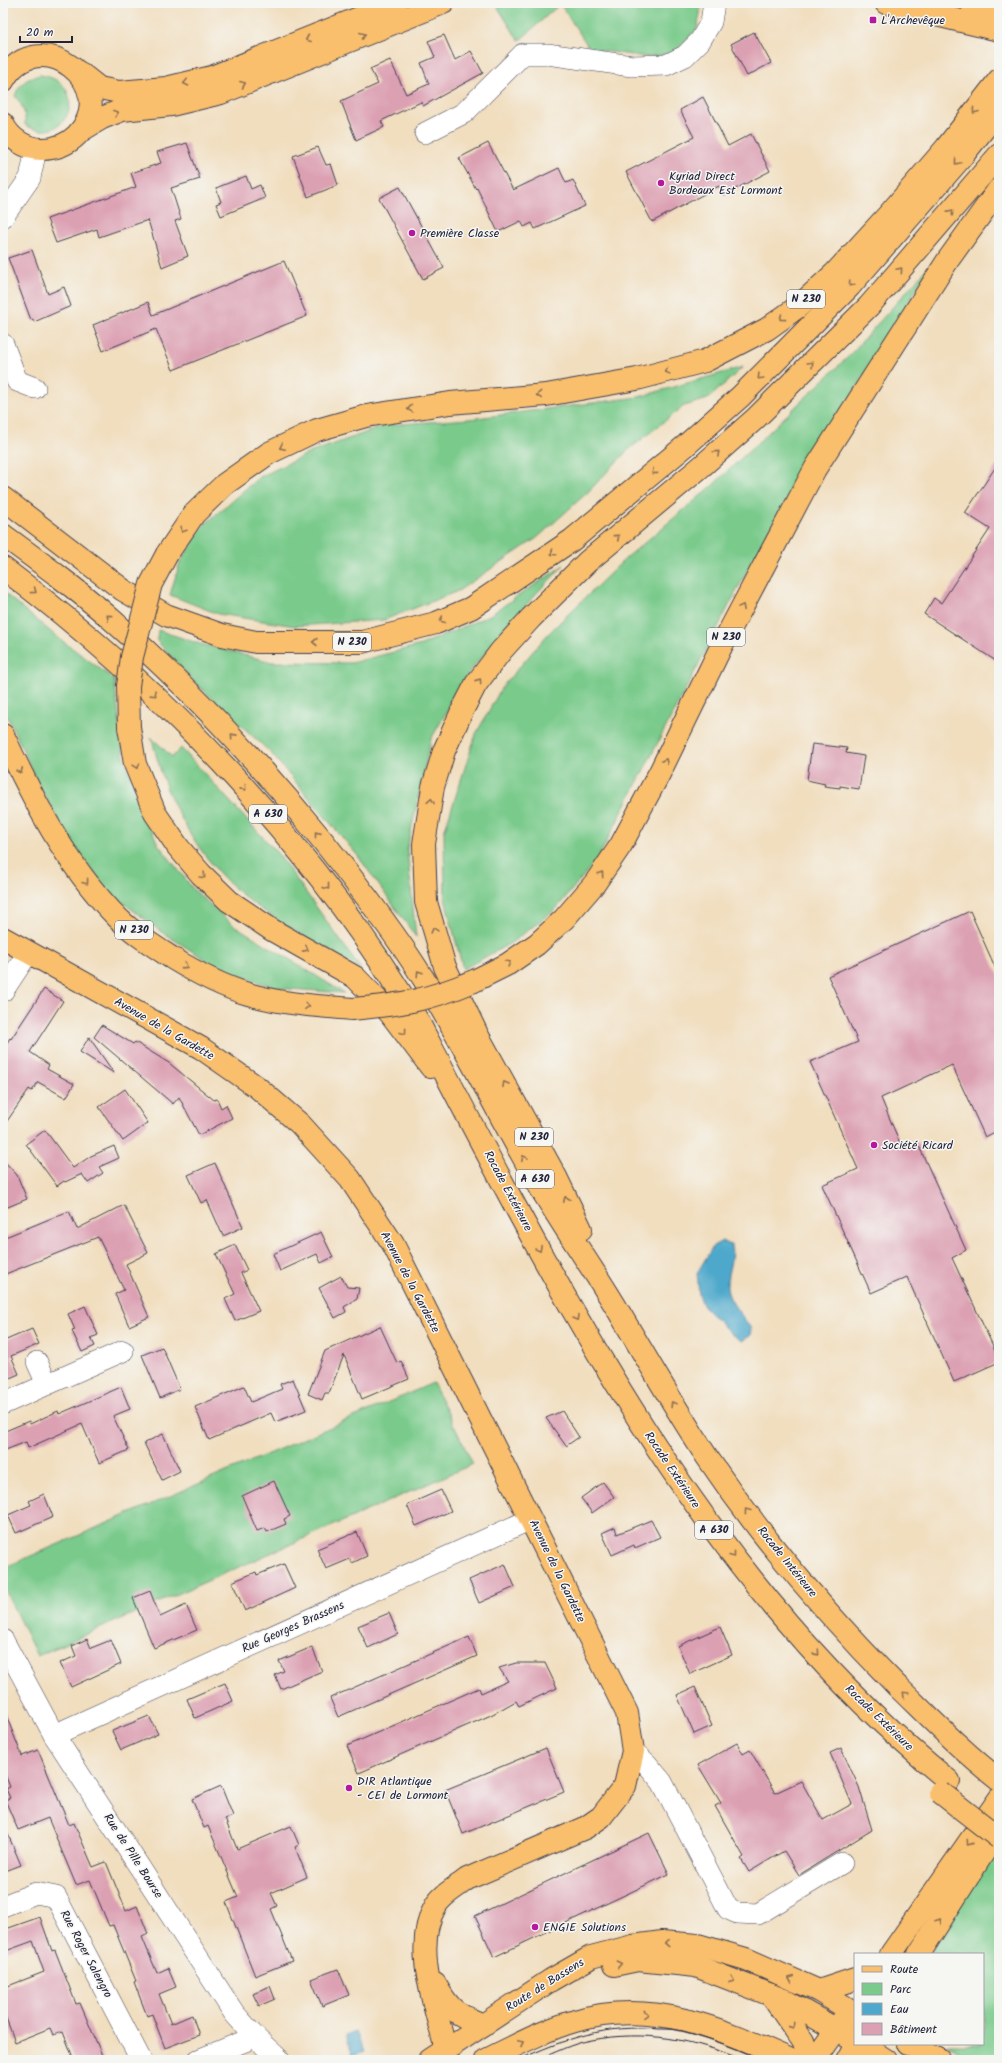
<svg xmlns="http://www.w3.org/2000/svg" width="1002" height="2063" viewBox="0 0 1002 2063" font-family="Kalam,sans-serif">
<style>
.green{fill:#79ca8b;stroke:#4e7663}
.water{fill:#4da8cb;stroke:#386583}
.building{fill:#dca0b3}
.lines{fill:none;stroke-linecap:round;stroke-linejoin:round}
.minor-casing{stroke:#413e4f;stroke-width:22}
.major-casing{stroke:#413e4f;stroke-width:24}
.highway-casing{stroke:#413e4f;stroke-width:24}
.minor{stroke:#fff;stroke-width:21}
.major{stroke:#f9bf6d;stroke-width:22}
.highway{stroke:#f9bf6d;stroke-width:22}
.tram{stroke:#22223b;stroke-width:1}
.highway-bridge-casing{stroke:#413e4f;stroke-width:24;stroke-linecap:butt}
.highway-bridge{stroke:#f9bf6d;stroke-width:22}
.oneway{stroke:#8e7054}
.poi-dot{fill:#b5179e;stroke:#f6f6f2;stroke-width:1.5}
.labels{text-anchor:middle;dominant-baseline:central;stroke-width:3;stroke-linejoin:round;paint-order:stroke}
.shield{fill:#f6f6f2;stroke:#626272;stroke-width:1}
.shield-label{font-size:11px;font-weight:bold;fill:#22223b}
.poi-label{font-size:12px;fill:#22223b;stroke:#f6f6f2;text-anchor:start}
.street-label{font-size:12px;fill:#22223b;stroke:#f6f6f2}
</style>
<rect width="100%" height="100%" fill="#f6f6f2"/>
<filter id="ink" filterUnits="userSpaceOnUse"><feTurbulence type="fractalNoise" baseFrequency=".025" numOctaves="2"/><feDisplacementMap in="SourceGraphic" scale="8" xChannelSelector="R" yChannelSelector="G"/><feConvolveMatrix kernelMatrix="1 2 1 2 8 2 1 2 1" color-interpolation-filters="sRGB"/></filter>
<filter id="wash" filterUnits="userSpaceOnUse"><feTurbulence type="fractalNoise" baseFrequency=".012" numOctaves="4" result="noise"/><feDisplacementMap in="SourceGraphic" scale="16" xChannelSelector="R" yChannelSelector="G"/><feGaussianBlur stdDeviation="0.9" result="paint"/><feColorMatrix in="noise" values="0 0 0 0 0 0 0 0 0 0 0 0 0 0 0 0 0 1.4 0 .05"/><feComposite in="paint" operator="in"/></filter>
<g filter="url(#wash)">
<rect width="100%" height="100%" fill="#f1debf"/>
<!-- green -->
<g class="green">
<path d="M495,3H702L697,29L673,54L646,57L590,49L560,4L519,41Z"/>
<path d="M40,75C91,81 70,149 25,125C26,114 23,105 15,96C19,83 28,78 40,75Z"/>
<path d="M932,263L749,567L598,858L556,909L511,943L463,969L445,899L444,832L476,734L502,687L549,633L625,559L711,487L848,357Z"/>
<path d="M743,367L708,399L684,406L627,451L589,491L537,538L458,591L384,620L295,626L218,614L170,595L180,562L204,525L258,478L309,453L387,425L469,419L639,397Z"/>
<path d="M564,565L533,597L470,671L431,739L407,849L416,937L358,856L270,752L194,682L157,641L158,630L200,644L272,662L351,663L421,645L490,615Z"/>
<path d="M3,592L57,637L114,679L124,757L138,800L158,844L194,890L232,924L344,993L277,988L224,971L163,933L109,892L74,846L42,791L3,707Z"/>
<path d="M151,737L172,757L181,748L279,855L361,969C320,945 276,923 240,893C207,865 183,826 166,787C160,771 156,753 151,737Z"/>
<path d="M433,1383L473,1464L37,1656L3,1586V1568Z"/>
<path d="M996,1847L999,1849V2060H984L975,2057L945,2044H983V1954H930Z"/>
</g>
<!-- water -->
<g class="water">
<path d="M722,1241L731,1245C734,1259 727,1271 727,1285C726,1300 744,1316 751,1329L750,1336L742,1341L731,1334L704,1307L699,1295L697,1273L713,1246Z"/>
<path d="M356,2032L364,2051L353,2055L346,2036Z"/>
</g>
<g id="blocks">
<!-- building -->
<g class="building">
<path d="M754,32L771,63L747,76L731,44Z"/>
<path d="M444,35L455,60L471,51L483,73L423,106L421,102L381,121L384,127L356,140L341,101L378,84L370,69L390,60L406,94L429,84L421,63L435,57L428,41Z"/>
<path d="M703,97L728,146L751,134L770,171L724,195L719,186L652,222L626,172L694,137L680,110Z"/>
<path d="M187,143L200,179L171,188L181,219L175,221L188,256L162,267L148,220L99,237L97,229L56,243L47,219L136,187L131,173L161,163L157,152Z"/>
<path d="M488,143L513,190L559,168L566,183L573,180L585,206L535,229L532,223L524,227L521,221L498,232L477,188L476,189L459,158Z"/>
<path d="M318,147L326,165L331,164L338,185L308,197L293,156Z"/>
<path d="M246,176L251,189L260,185L265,198L221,216L216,204L221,202L216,188Z"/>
<path d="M400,187L444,268L423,279L379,198Z"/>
<path d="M32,250L48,294L64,287L71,306L34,322L33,319L31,320L8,258Z"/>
<path d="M284,261L307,316L173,370L156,329L103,351L93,325L148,302L153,315Z"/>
<path d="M999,462V663L924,614L934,598L941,603L990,529L965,513Z"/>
<path d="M812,744L847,748L846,753L864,756L859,789L840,786V788L824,786L825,784L807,780Z"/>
<path d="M970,911L999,976V1130L985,1137L952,1065L881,1098L902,1148L917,1142L966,1250L952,1258L999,1359V1362L954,1382L907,1277L871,1293L822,1185L858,1169L810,1062L858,1042L828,976Z"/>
<path d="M44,989L63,1001L30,1052L49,1065L47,1069L74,1084L66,1098L38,1082L32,1091L29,1089L3,1127V1049L10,1038L11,1039Z"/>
<path d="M102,1025L133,1044L135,1042L169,1063L214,1100L217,1099L221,1108L226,1105L232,1118L199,1135L179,1097L173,1104L94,1037Z"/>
<path d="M89,1037L114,1073L80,1052Z"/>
<path d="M125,1089L148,1123L123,1141L99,1107Z"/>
<path d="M45,1130L73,1168L91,1156L114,1146L119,1158L99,1167L103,1173L88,1183L82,1174L65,1182L64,1181L57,1186L26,1144Z"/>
<path d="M3,1160L17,1175L27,1199L3,1209Z"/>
<path d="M215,1163L243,1227L223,1236L207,1200L201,1203L188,1175Z"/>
<path d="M124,1205L148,1253L126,1264L149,1317L129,1326L115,1294L124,1290L98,1237L3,1275V1238L69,1211L77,1229Z"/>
<path d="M321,1232L333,1257L321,1263L317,1254L280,1271L273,1254Z"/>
<path d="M235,1245L247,1270L241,1273L259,1311L235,1321L225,1299L235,1294L216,1254Z"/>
<path d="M341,1276L347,1287L359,1288L357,1299L344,1307L346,1312L335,1318L319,1288Z"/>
<path d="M85,1306L98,1335L91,1338L95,1346L82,1352L72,1331L75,1330L68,1314Z"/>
<path d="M380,1326L397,1363L401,1361L409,1379L362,1399L344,1355L329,1393H325L322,1400L308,1394L325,1351Z"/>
<path d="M32,1329L39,1344L11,1356L19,1374L3,1381V1338L4,1341Z"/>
<path d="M162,1347L180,1389L160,1398L142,1355Z"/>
<path d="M293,1379L306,1410L275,1422L271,1413L209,1440L195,1407L244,1386L251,1402L282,1389L280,1384Z"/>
<path d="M121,1387L130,1409L113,1416L129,1450L99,1463L82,1424L28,1448L26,1442L3,1451V1432L29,1421L30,1424L58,1411L59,1414Z"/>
<path d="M562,1411L579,1437L566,1446L546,1418Z"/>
<path d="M163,1434L180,1471L162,1480L144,1443Z"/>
<path d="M274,1481L290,1516L284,1519L286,1524L267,1532L265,1528L257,1531L242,1496Z"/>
<path d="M603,1482L614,1497L592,1513L581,1498Z"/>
<path d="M441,1490L451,1511L416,1526L407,1505Z"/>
<path d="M44,1494L53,1517L16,1533L8,1515L31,1505L29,1501Z"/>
<path d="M651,1520L660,1537L635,1548L634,1545L612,1555L602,1533L615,1527L617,1534Z"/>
<path d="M357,1532L367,1556L352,1563L350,1559L326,1569L317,1549Z"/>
<path d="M284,1564L295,1588L245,1611L232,1582L256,1572L257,1575Z"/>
<path d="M505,1564L515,1587L479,1603L469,1580Z"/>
<path d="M150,1591L160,1617L186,1605L197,1630L154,1648L133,1598Z"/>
<path d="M389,1613L398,1634L368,1648L358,1626Z"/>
<path d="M720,1627L732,1655L690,1674L678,1646Z"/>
<path d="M469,1637L477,1656L338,1717L330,1698Z"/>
<path d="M87,1639L91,1648L111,1640L121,1664L71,1687L60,1663L76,1656L72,1646Z"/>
<path d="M312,1647L322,1671L281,1689L275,1675L284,1671L279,1661Z"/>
<path d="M516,1663H545L557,1688L519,1706L516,1701L491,1715L359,1773L347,1746L479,1688L481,1693L508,1681L499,1668Z"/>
<path d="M225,1683L233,1701L195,1718L187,1699Z"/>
<path d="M695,1687L712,1726L694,1734L677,1695Z"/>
<path d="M4,1710L22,1756L38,1750L69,1825L74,1823L93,1867L106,1862L126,1911L137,1906L148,1934L142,1937L157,1973L168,1968L176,1987L159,1994L171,2024L192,2015L199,2035L165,2048L152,2014L147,2016L134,1982L136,1981L113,1925L109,1926L90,1880L76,1885L48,1818L18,1830L5,1800L10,1798L6,1789L10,1787L3,1769Z"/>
<path d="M149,1716L158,1734L121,1750L112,1731Z"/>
<path d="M737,1743L743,1754L750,1750L775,1793L801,1781L823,1820L852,1804L830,1753L841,1748L859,1787L872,1830L799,1875L784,1851L749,1872L741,1859L744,1857L715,1806L721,1803L698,1765Z"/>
<path d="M546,1748L564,1792L463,1834L445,1790Z"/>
<path d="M221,1786L233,1816L225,1819L237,1849L291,1826L299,1845L295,1847L307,1877L271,1893L277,1906L271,1909L292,1961L255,1976L226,1902L238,1897L208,1826L204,1828L192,1799Z"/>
<path d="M3,1823L21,1865L3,1872Z"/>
<path d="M649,1833L669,1874L494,1957L475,1916Z"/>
<path d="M40,1917L52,1951L55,1950L76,2004L80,2003L104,2060H74L63,2032L53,2035L50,2028L15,2042L3,2010V1988L44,1972L33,1941L3,1952V1930Z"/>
<path d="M338,1969L349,1995L322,2006L311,1979Z"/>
<path d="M270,1986L275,1999L259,2006L253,1994Z"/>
</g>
</g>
</g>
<g filter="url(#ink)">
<use href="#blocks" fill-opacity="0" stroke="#413e4f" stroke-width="1"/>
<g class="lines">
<defs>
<g id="minor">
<path d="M425,133L464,113L523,54H547L632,66L666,65L685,56L700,41L711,22L714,3"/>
<path d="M3,217L30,178L36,149"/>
<path d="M3,344L17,381L35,388"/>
<path d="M3,991L28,953"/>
<path d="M37,1362L47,1384"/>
<path d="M3,1404L123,1351"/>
<path d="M3,1640L54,1735L234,2013L255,2037L280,2060"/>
<path d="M54,1735L531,1519"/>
<path d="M633,1751L647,1764L662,1782L728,1909L737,1913L758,1914L842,1863"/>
<path d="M3,1906L36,1893L56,1897L141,2060"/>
<path d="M198,2060L255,2037"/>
</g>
<g id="major">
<path d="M886,3L999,30"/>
<path d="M971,3L999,12"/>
<path d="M80,73L99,88L119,92L166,88L212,77L396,3"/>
<path d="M3,81C38,19 124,86 77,135C68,144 56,149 42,149C26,149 10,139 3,124"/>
<path d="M82,130L102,118L122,110L171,105L221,93L443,3"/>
<path d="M3,938L201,1048L257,1087L300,1124L350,1179L393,1244L627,1713L633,1751L625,1786L601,1817L585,1828L467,1879C457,1887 441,1895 435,1907C412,1947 436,2008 446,2050"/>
<path d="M891,1954L999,1799"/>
<path d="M919,1954L999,1828"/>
<path d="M614,1965L638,1960L696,1966L784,2000L855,2040"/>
<path d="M435,1984C451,2012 455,2013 483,2025"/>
<path d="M819,1991L855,1979"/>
<path d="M771,1995L803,2041L810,2060"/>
<path d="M430,2060L551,1980L591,1957L633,1946L662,1942L698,1945L746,1959L819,1991L855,2013"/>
<path d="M815,2060L845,2017"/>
<path d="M848,2060L857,2044"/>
</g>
<g id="highway">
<path d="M3,75L7,74"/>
<path d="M3,498L123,590L166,615L222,635L256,642H362L436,623L471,608L572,540L684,447L741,396L850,286L960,159L999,110"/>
<path d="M3,535C40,562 77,589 111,619C189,687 258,761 323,841C358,885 393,930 423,978C464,1044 499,1115 537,1182C563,1227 593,1268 619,1312C648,1361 676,1410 707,1457C763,1540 828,1616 898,1687C931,1719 963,1752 999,1780"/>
<path d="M167,554L194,514L225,484L269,453L317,430L366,416L450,403L546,395L637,379L705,361L767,329L799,306L835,273L890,213L946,148L999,80"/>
<path d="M3,568C168,692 313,845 419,1023C562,1298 704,1582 949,1781"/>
<path d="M129,727L135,764L155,813L178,847L201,874L229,901L272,930L355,977L390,1013L431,1067"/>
<path d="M3,735C33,799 65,863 114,914C130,931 152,945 172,958C195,972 221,986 248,994C282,1004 317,1006 352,1009"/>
<path d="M474,981L508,964L537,944L564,919L595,883L621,845L660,772L722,645L815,469L948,260L999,189"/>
<path d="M581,1229L556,1177L477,1034L445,967L426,902L424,844L433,787L444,751L462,711L476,684L501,651L531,618L587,562L702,466L755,419L869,306L999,155"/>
<path d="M861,2044L886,2060"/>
<path d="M908,2044L939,2060"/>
<path d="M486,2060C515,2046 544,2030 575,2021C652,1998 722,2029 791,2060"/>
</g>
</defs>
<!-- minor casing -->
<use href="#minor" class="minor-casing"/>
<!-- major casing -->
<use href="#major" class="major-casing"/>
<!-- highway casing -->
<use href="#highway" class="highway-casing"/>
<!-- minor -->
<use href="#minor" class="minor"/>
<!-- major -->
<use href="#major" class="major"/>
<!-- highway -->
<use href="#highway" class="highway"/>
<!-- tram -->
<g class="tram">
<path d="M518,2060C564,2039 607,2024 659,2029C667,2029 676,2029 683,2031C711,2038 737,2049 764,2060"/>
<path d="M537,2060C554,2053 573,2043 592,2040C644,2030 694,2039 743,2060"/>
</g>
<defs>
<g id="highway-bridge">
<path d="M129,727L128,686L132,657L151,584L167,554"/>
<path d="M352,1009C400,1005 429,1000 474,981"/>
<path d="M940,1792L999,1838"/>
</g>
</defs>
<!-- highway-bridge casing -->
<use href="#highway-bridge" class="highway-bridge-casing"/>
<!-- highway-bridge -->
<use href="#highway-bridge" class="highway-bridge"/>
</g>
<!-- one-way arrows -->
<defs><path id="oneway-chevron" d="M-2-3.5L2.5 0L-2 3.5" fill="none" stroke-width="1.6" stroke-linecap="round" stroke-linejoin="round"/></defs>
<g class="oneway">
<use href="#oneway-chevron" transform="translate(363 35) rotate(-22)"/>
<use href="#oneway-chevron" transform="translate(308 39) rotate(158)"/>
<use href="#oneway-chevron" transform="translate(186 83) rotate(168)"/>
<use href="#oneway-chevron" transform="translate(243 84) rotate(-22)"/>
<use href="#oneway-chevron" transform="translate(975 111) rotate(128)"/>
<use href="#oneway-chevron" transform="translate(116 113) rotate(-20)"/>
<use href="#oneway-chevron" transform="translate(957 162) rotate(130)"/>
<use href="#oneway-chevron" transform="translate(951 212) rotate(-49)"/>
<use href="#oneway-chevron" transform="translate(900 270) rotate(-49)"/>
<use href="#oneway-chevron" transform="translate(851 284) rotate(133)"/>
<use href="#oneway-chevron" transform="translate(782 318) rotate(143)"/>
<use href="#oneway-chevron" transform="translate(811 364) rotate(-45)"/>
<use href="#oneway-chevron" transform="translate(667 371) rotate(165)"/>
<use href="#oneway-chevron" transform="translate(760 377) rotate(135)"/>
<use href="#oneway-chevron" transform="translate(539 395) rotate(175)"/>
<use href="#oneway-chevron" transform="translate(410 409) rotate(171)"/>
<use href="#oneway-chevron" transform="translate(282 447) rotate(154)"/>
<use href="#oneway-chevron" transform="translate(717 453) rotate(-42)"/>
<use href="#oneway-chevron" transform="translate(654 472) rotate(140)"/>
<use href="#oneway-chevron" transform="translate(183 530) rotate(124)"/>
<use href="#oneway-chevron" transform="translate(617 537) rotate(-40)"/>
<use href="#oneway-chevron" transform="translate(553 553) rotate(145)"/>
<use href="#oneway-chevron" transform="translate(34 591) rotate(37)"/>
<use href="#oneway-chevron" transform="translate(742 607) rotate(-62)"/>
<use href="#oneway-chevron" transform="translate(109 617) rotate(-140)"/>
<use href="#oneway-chevron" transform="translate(442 620) rotate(157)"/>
<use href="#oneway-chevron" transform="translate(315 642) rotate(180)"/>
<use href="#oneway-chevron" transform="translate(479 681) rotate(-55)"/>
<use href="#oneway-chevron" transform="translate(154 694) rotate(44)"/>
<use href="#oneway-chevron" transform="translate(233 736) rotate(-132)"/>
<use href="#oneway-chevron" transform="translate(665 761) rotate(-64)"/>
<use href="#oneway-chevron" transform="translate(137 766) rotate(72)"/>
<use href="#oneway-chevron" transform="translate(20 771) rotate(65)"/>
<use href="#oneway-chevron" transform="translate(244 788) rotate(48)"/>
<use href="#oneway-chevron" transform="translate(431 801) rotate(-81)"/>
<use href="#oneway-chevron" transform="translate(317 834) rotate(-129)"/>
<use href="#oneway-chevron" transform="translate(601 874) rotate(-56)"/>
<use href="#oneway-chevron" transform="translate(203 876) rotate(46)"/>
<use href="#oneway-chevron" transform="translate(86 882) rotate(53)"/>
<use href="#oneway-chevron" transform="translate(327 887) rotate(52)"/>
<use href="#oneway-chevron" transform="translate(434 930) rotate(-106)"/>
<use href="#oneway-chevron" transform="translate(306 949) rotate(29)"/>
<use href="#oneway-chevron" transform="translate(508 963) rotate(-31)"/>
<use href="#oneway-chevron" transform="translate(185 966) rotate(33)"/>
<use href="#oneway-chevron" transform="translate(419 973) rotate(-123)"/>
<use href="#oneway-chevron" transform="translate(307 1006) rotate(4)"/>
<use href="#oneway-chevron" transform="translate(404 1032) rotate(54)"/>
<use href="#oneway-chevron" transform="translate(505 1084) rotate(-119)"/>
<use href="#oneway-chevron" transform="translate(524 1158) rotate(-118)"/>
<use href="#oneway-chevron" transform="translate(566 1199) rotate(-115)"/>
<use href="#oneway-chevron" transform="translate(539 1249) rotate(62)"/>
<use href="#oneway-chevron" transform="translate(576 1318) rotate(60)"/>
<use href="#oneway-chevron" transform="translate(673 1404) rotate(-122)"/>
<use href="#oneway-chevron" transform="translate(747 1511) rotate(-127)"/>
<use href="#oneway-chevron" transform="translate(733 1555) rotate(52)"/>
<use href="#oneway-chevron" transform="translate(817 1653) rotate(48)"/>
<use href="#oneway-chevron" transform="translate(905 1694) rotate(-135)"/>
<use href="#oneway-chevron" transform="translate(969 1843) rotate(125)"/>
<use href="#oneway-chevron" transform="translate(939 1921) rotate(-58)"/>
<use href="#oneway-chevron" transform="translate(667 1943) rotate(-177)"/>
<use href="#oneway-chevron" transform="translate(619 1964) rotate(-13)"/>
<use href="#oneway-chevron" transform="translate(791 1979) rotate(-157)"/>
<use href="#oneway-chevron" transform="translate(732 1980) rotate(21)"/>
<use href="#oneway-chevron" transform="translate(646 2014) rotate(1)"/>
<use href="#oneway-chevron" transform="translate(792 2026) rotate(55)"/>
<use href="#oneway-chevron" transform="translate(521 2043) rotate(-25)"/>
</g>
</g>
<!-- markers -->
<g class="poi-dot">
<rect x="869" y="16" width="8" height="8" rx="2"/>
<circle cx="661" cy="183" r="4"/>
<circle cx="412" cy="233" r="4"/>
<circle cx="874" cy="1145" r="4"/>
<circle cx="349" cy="1788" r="4"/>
<circle cx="535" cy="1927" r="4"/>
</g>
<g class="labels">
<!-- shield labels -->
<g class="shield">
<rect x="787" y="290" width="38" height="18" rx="3"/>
<rect x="707" y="628" width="38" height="18" rx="3"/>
<rect x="333" y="633" width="38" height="18" rx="3"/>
<rect x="249" y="805" width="38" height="18" rx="3"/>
<rect x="115" y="921" width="38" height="18" rx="3"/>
<rect x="515" y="1128" width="38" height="18" rx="3"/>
<rect x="516" y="1170" width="38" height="18" rx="3"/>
<rect x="695" y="1521" width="38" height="18" rx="3"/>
</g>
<g class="shield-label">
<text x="806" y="299">N 230</text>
<text x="726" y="637">N 230</text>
<text x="352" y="642">N 230</text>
<text x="268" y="814">A 630</text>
<text x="134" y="930">N 230</text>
<text x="534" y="1137">N 230</text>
<text x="535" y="1179">A 630</text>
<text x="714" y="1530">A 630</text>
</g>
<!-- poi labels -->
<g class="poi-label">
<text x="881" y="20">L'Archevêque</text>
<text x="669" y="176">Kyriad Direct<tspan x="669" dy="14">Bordeaux Est Lormont</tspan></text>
<text x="420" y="233">Première Classe</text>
<text x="882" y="1145">Société Ricard</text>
<text x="357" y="1781">DIR Atlantique<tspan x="357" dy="14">- CEI de Lormont</tspan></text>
<text x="543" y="1927">ENGIE Solutions</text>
</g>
<!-- street labels -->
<g class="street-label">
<text transform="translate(164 1029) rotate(30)">Avenue de la Gardette</text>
<text transform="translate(508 1191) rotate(62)">Rocade Extérieure</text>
<text transform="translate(410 1282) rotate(62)">Avenue de la Gardette</text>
<text transform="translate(672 1470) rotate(56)">Rocade Extérieure</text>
<text transform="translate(787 1562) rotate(51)">Rocade Intérieure</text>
<text transform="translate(557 1571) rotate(64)">Avenue de la Gardette</text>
<text transform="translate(293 1627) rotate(-24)">Rue Georges Brassens</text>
<text transform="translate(879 1718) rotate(44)">Rocade Extérieure</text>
<text transform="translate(133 1856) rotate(57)">Rue de Pille Bourse</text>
<text transform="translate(86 1954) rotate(62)">Rue Roger Salengro</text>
<text transform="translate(545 1985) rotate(-32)">Route de Bassens</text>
</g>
</g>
<!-- margin -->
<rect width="1002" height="2063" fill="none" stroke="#f6f6f2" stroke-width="16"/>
<!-- legend -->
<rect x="854" y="1953" width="130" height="92" fill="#f6f6f2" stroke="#a1a1a9"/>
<rect x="862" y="1966" width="20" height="6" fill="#f9bf6d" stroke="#a1a1a9"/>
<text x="890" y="1973" font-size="12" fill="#22223b">Route</text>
<rect x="862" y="1983" width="20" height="12" fill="#79ca8b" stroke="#a1a1a9"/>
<text x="890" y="1993" font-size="12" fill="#22223b">Parc</text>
<rect x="862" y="2003" width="20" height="12" fill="#4da8cb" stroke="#a1a1a9"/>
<text x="890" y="2013" font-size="12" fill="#22223b">Eau</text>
<rect x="862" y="2023" width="20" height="12" fill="#dca0b3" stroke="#a1a1a9"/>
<text x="890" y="2033" font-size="12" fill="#22223b">Bâtiment</text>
<!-- scale -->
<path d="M20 36v6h52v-6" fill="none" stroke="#22223b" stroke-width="2"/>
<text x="26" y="36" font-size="12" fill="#22223b" stroke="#f6f6f2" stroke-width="3" paint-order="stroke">20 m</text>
</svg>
